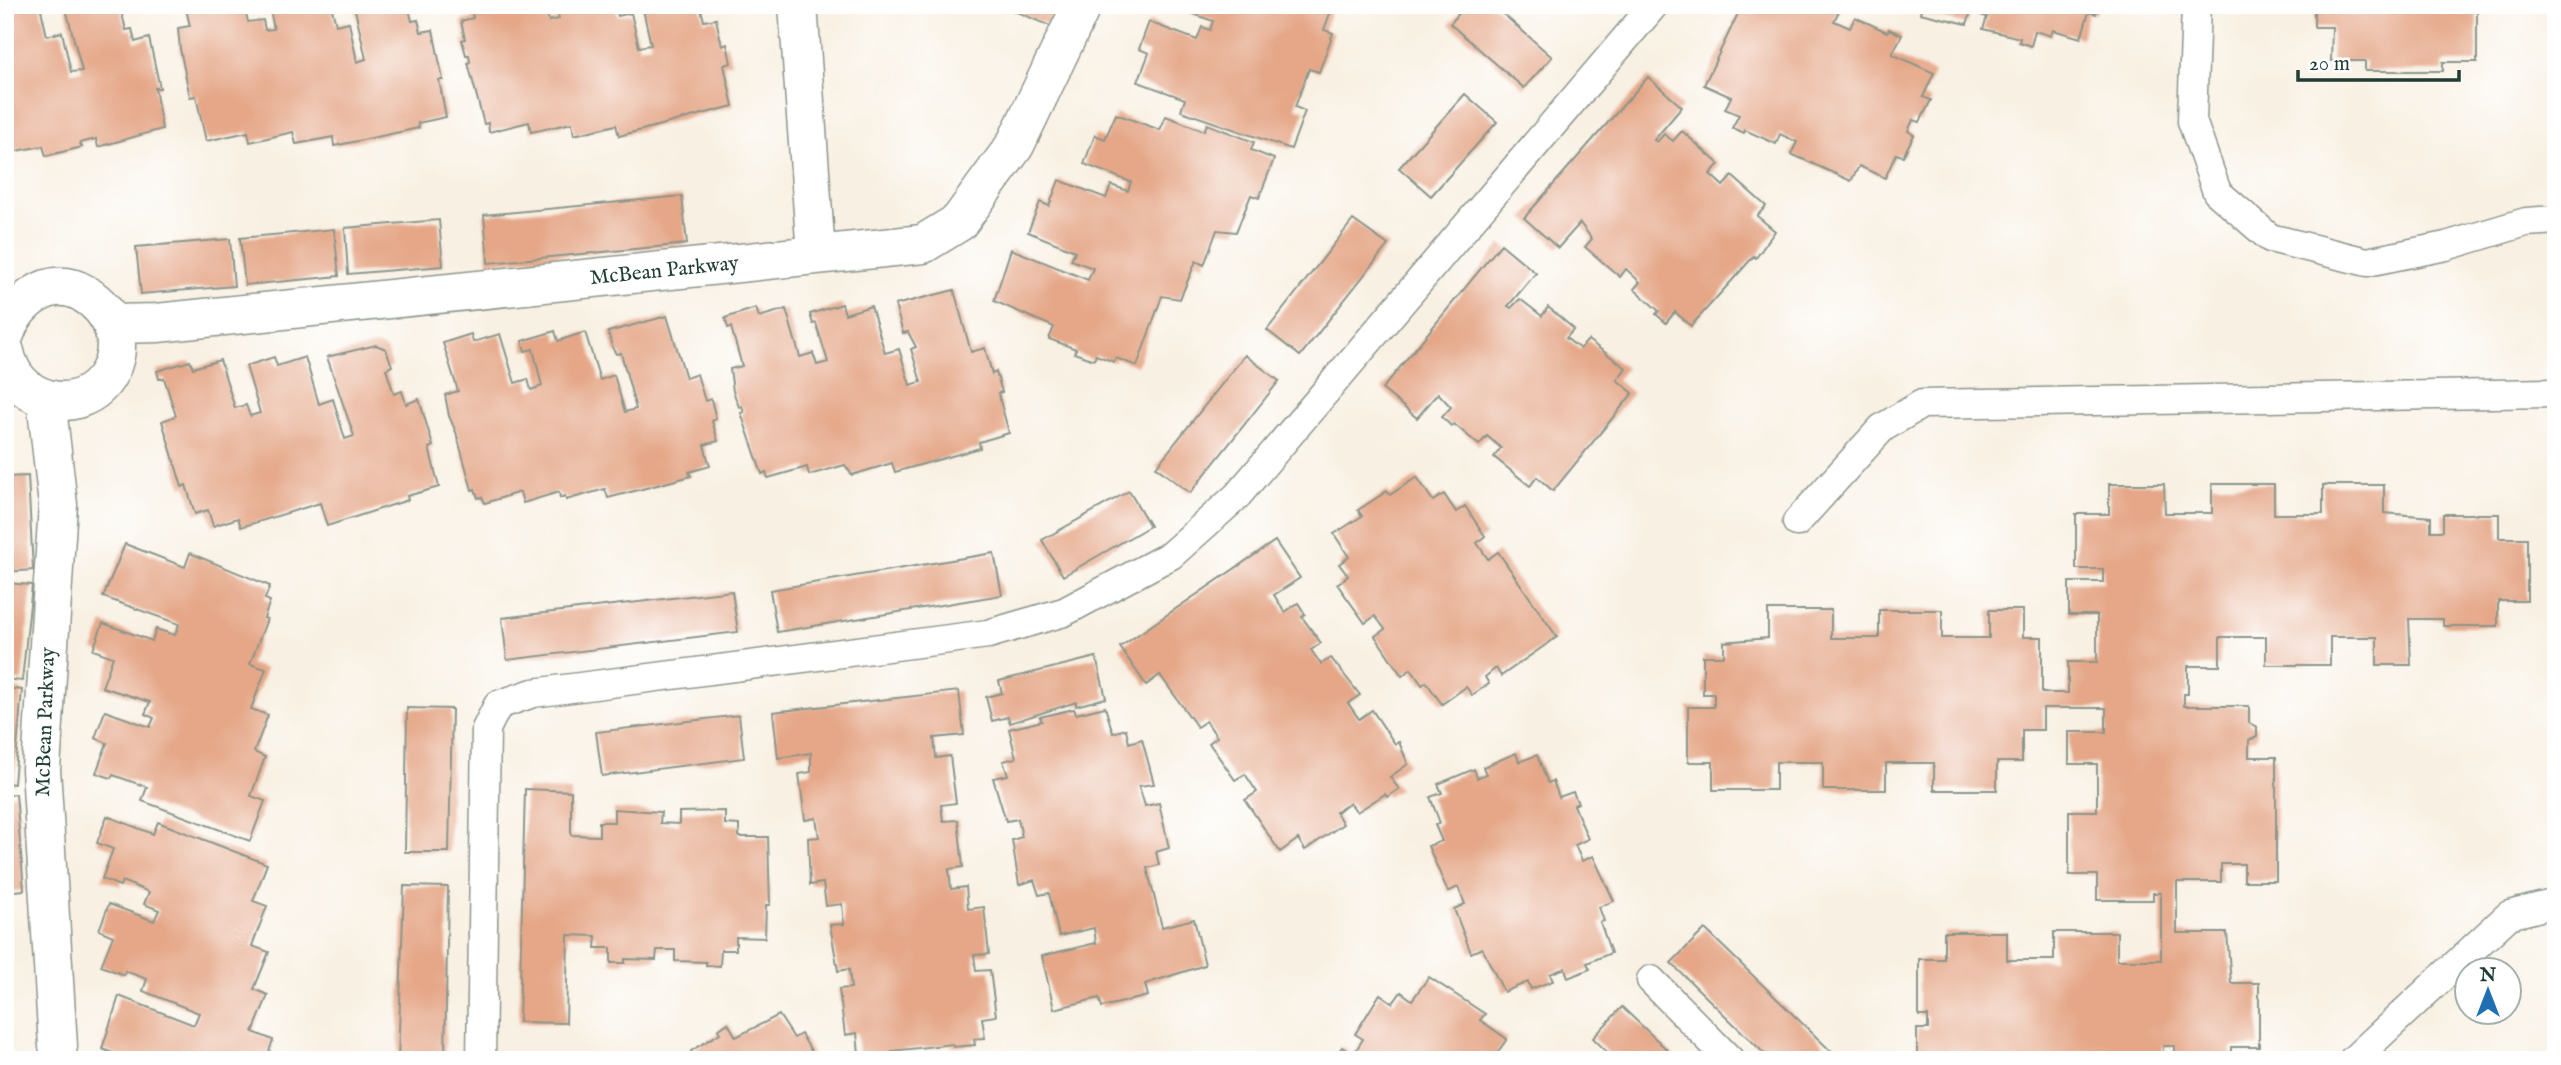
<svg xmlns="http://www.w3.org/2000/svg" width="2561" height="1065" viewBox="0 0 2561 1065" font-family="'IM FELL English',serif">
<style>
.building{fill:#e5a788}
.lines{fill:none;stroke-linecap:round;stroke-linejoin:round}
.lane-casing{stroke:#8c968b;stroke-width:31}
.street-casing{stroke:#8c968b;stroke-width:41}
.lane{stroke:#fff;stroke-width:28}
.street{stroke:#fff;stroke-width:38}
.labels{text-anchor:middle;dominant-baseline:central;stroke-width:5;stroke-linejoin:round;paint-order:stroke}
.street-label{font-size:21px;fill:#1f3d34;stroke:#fff}
</style>
<rect width="100%" height="100%" fill="#fff"/>
<filter id="ink" filterUnits="userSpaceOnUse"><feTurbulence type="fractalNoise" baseFrequency=".0143" numOctaves="2"/><feDisplacementMap in="SourceGraphic" scale="14" xChannelSelector="R" yChannelSelector="G"/><feConvolveMatrix kernelMatrix="1 2 1 2 8 2 1 2 1" color-interpolation-filters="sRGB"/></filter>
<filter id="wash" filterUnits="userSpaceOnUse"><feTurbulence type="fractalNoise" baseFrequency=".00686" numOctaves="4" result="noise"/><feDisplacementMap in="SourceGraphic" scale="28" xChannelSelector="R" yChannelSelector="G"/><feGaussianBlur stdDeviation="1.57" result="paint"/><feColorMatrix in="noise" values="0 0 0 0 0 0 0 0 0 0 0 0 0 0 0 0 0 1.4 0 .05"/><feComposite in="paint" operator="in"/></filter>
<g filter="url(#wash)">
<rect width="100%" height="100%" fill="#f8f0e2"/>
<g id="blocks">
<!-- building -->
<g class="building">
<path d="M5,5H40L47,36L62,32L71,72L82,71L65,5H120L126,30L132,29L135,42L149,38L160,88H155L162,129L98,147L96,139L80,143L82,147L46,156L43,146L16,151L13,140L5,142Z"/>
<path d="M185,5H244L248,22L263,20L265,30L274,29L269,5H331L336,25L349,22L357,62L366,59L354,5H408L412,21L418,20L421,32L433,30L443,80H439L446,117L418,123L419,128L334,146L333,137L296,144L293,132L250,142L248,132L206,141L196,96L190,97L180,49L178,28L190,26Z"/>
<path d="M471,5H531L532,10L545,7L549,21L559,19L556,5H615L618,16L631,13L639,47L651,45L642,5H700L704,21L716,19L722,46L727,44L731,63L724,65L733,106L619,136L616,125L574,135L572,123L531,132L529,122L489,132L488,123L484,124L468,63L470,62L469,55H466L462,40L465,39L461,21L473,18Z"/>
<path d="M1014,5H1067L1057,29L1012,10Z"/>
<path d="M1169,5H1333L1324,30L1333,33L1319,72L1309,69L1295,107L1305,111L1291,149L1181,111L1185,99L1138,82L1149,53L1139,49L1149,22L1197,40L1202,27L1210,30L1213,21Z"/>
<path d="M1466,5H1493L1552,57L1524,88L1450,24Z"/>
<path d="M1742,5H1832L1840,9L1834,21L1850,28L1855,17L1887,32L1889,29L1902,35L1892,54L1934,73L1923,97L1931,100L1920,122L1913,120L1908,131L1914,135L1903,156L1896,154L1885,178L1859,166L1851,181L1791,154L1797,142L1780,134L1776,144L1745,130L1744,133L1732,128L1739,115L1725,109L1731,97L1704,85Z"/>
<path d="M1922,5H2098L2096,14L2089,12L2081,38L2053,30L2051,36L2035,31L2031,46L2019,42L2020,38L1983,29L1987,17L1971,12L1967,24L1920,13Z"/>
<path d="M2314,5H2477V62H2443V71H2365V61H2331L2332,27H2314Z"/>
<path d="M1648,77L1682,107L1654,140L1657,142L1664,134L1673,141L1682,131L1719,164L1710,174L1723,186L1732,176L1766,206L1757,216L1775,231L1756,258L1754,256L1691,326L1675,312L1666,323L1656,314L1659,311L1634,289L1640,282L1626,269L1620,277L1585,247L1592,239L1580,223L1558,248L1524,218Z"/>
<path d="M1465,94L1497,122L1431,196L1399,168Z"/>
<path d="M1116,114L1160,130L1166,116L1204,131L1207,124L1254,142L1251,150L1274,159L1259,198L1251,195L1236,232L1217,230L1204,265L1196,261L1180,299L1162,296L1137,366L1116,358L1114,362L1096,355L1094,360L1074,353L1076,349L1049,339L1054,327L994,301L1011,249L1088,280L1093,268L1071,260L1075,251L1028,232L1040,202L1049,206L1059,180L1106,198L1111,185L1128,191L1131,182L1084,164L1095,135L1105,139Z"/>
<path d="M682,196L687,244L488,263L484,215Z"/>
<path d="M439,220L443,266L348,274L345,228Z"/>
<path d="M1353,220L1388,245L1300,356L1267,330Z"/>
<path d="M334,229L339,276L245,285L240,238Z"/>
<path d="M230,239L234,286L141,294L136,247Z"/>
<path d="M1501,244L1536,273L1508,306L1511,308L1520,299L1542,316L1548,307L1574,329L1566,338L1580,349L1588,340L1626,368L1617,380L1633,393L1553,491L1537,477L1530,486L1494,457L1501,448L1487,436L1479,445L1454,424L1451,426L1442,417L1451,407L1438,393L1417,418L1382,389Z"/>
<path d="M954,290L971,352L985,348L992,374L996,372L1002,392L998,393L1009,433L979,442L980,448L895,472L892,463L852,475L845,465L809,475L807,467L768,478L766,472L762,474L741,413L744,412L742,406L739,407L733,391L730,369L742,366L731,327L728,328L725,318L756,308L759,317L786,309L800,357L813,353L817,365L828,362L816,323L813,324L810,314L842,304L845,314L871,306L885,353L899,349L910,385L921,382L911,349L916,347L908,332L903,333L895,305Z"/>
<path d="M667,316L686,378L697,374L705,401L711,399L716,419L712,421L718,441L704,445L710,466L689,472L691,476L608,498L605,489L566,500L565,496L560,498L559,492L523,503L520,492L485,503L482,497L478,498L475,489L472,490L456,432L449,416L445,395L458,391L443,343L471,334L473,342L500,334L515,383L528,379L531,390L542,386L533,349L525,351L522,341L555,331L558,341L585,332L600,380L614,375L625,412L636,409L621,353L616,354L613,349L608,332Z"/>
<path d="M376,345L386,349L392,366L386,369L394,394L402,391L406,404L419,399L433,446L429,448L439,487L407,496L408,500L327,526L320,503L241,527L238,518L213,526L208,510L195,514L186,485L182,487L162,421L176,416L164,378L159,379L157,371L190,361L193,368L220,360L235,408L246,405L250,416L260,413L246,366L274,357L277,366L305,357L319,404L333,399L345,439L354,436L327,357Z"/>
<path d="M1245,355L1279,381L1190,493L1156,467Z"/>
<path d="M28,476L33,570L5,572V477Z"/>
<path d="M1417,477L1433,501L1444,494L1456,512L1465,506L1485,536L1477,543L1488,559L1498,552L1557,637L1501,676L1496,668L1485,677L1489,684L1472,695L1466,687L1442,704L1426,682L1422,685L1411,669L1402,676L1375,636L1385,629L1375,616L1365,623L1337,584L1348,576L1339,564L1349,557L1334,534L1362,516L1358,510L1387,491L1390,495Z"/>
<path d="M2109,484H2164L2165,513H2212V484H2274V514H2323V485H2384V513L2431,517V531H2443V514H2499V538H2527V601H2498V626H2443V619H2409L2411,665H2377V637H2330V665H2266V637H2220V666H2188V694H2184V706H2249V723L2257,727V737L2249,740V757H2276V881H2244V864H2221V882H2177V933H2227L2231,983H2259V1047H2231V1060H2175V1046H2163V1060H1917V1029H1928V1016H1919V959H1944V932H2007V960H2054V932H2117V960H2161V893H2153V900H2097V875H2069V811H2097V764H2069V732H2106V708H2043V730H2022V762H1997V790H1934V763H1886V790H1823V762H1776V790H1713V762H1688V707H1714V694H1703V656H1724V642L1768,638V610H1831V638H1879V610H1942V638H1989V610H2023V637H2042V693H2068V662H2097V615H2069V582H2103V569H2076V514H2109Z"/>
<path d="M1129,491L1150,526L1063,576L1042,540Z"/>
<path d="M1275,541L1300,578L1274,595L1285,612L1298,603L1305,614L1302,617L1321,643L1311,650L1321,664L1331,658L1360,695L1348,703L1359,719L1372,710L1395,744L1399,742L1408,764L1390,777L1399,789L1387,797L1385,794L1357,812L1350,803L1336,812L1343,824L1305,850L1298,839L1280,852L1245,800L1257,792L1245,774L1235,780L1209,743L1217,737L1206,721L1197,727L1160,675L1146,685L1120,647Z"/>
<path d="M125,544L185,567L190,553L270,586L265,599L270,601L264,618L267,619L250,664L266,669L251,709L268,715L254,752L265,757L251,796L265,801L250,841L142,801L147,787L113,775L111,778L96,773L107,743L95,738L105,711L150,727L154,718L145,714L150,702L102,687L113,657L93,650L103,623L152,641L156,629L175,635L179,624L103,597Z"/>
<path d="M994,553L1002,595L777,632L770,590Z"/>
<path d="M5,583L32,585L22,681L5,679Z"/>
<path d="M732,591L738,632L507,660L502,618Z"/>
<path d="M1096,657L1106,698L1076,706V702L1010,723L1008,717L992,721L986,697L1002,693L999,681Z"/>
<path d="M5,688L22,690L14,784L5,783Z"/>
<path d="M959,691L964,735L934,738L936,758L950,756L956,803L941,805L943,821L958,820L963,867L949,869L951,889L966,887L968,909L984,907L989,954L974,955L976,971L990,970L996,1016L982,1018L985,1038L974,1039L975,1045L953,1047L952,1044L892,1051L893,1056L871,1059V1055H859L857,1033L845,1035L839,989L851,988L849,969L838,971L830,925L844,924L842,904L826,906L823,883L810,885L808,838L819,837L816,818L805,820L799,774L811,772V753L778,758L773,712Z"/>
<path d="M1105,707L1113,733L1126,729L1129,743L1142,739L1154,784L1139,786L1145,806L1159,803L1169,848L1156,852L1159,865L1147,868L1162,927L1194,919L1205,965L1145,984L1148,996L1102,1007L1099,998L1054,1009L1042,956L1096,943L1094,928L1059,936L1049,893L1039,895L1034,880L1019,885L1012,840L1022,837L1018,819L1006,821L993,778L1008,775L1003,761L1016,758L1009,729L1042,721L1040,717L1074,709L1076,714Z"/>
<path d="M407,708L452,709L449,852H405Z"/>
<path d="M739,715L744,758L602,776L596,732Z"/>
<path d="M1516,753L1519,762L1537,755L1548,783L1553,781L1559,797L1573,792L1578,803L1574,805L1588,839L1575,845L1582,861L1593,856L1614,901L1599,907L1604,921L1600,922L1611,953L1587,963L1590,969L1568,978L1565,968L1550,974L1553,981L1531,989L1528,982L1504,992L1482,948L1471,953L1454,909L1465,904L1458,887L1448,892L1428,846L1442,841L1435,825L1440,823L1430,797L1442,793L1438,784L1474,769L1477,778L1486,774L1483,767Z"/>
<path d="M525,789L571,791V835L599,836V822H614V809L661,812L660,823L679,824V812L725,811V824L739,825V837H768L770,905H766L765,938L736,937V950H721L720,966L706,965V962L675,961V950H657L656,960L625,959V963H611V948H595L596,936L568,935L566,1023L519,1022Z"/>
<path d="M16,794L24,890L5,892V796Z"/>
<path d="M107,816L153,834L158,822L267,864L253,901L267,906L252,946L269,952L254,989L268,995L253,1032L273,1040L266,1060H130L102,1049L119,996L194,1025L199,1013L143,991L147,979L125,971L124,975L101,966L113,936L99,930L109,904L154,921L159,910L144,904L149,892L122,881L120,886L102,879L113,849L97,843Z"/>
<path d="M404,886L448,887L445,1060H398Z"/>
<path d="M1705,929L1840,1060H1771L1671,963Z"/>
<path d="M1429,977L1485,1014L1480,1020L1507,1039L1492,1060H1333L1342,1047L1353,1055L1363,1039L1355,1034L1380,994L1393,1003L1401,992L1412,1000Z"/>
<path d="M1622,1007L1678,1060H1615L1593,1038Z"/>
<path d="M779,1015L794,1038L801,1034L813,1054L804,1060H696L691,1051L720,1033L718,1030L728,1023L736,1037Z"/>
</g>
</g>
</g>
<g filter="url(#ink)">
<use href="#blocks" fill-opacity="0" stroke="#8c968b" stroke-width="2"/>
<g class="lines">
<defs>
<g id="lane">
<path d="M2196,5L2192,121L2217,192L2270,238L2367,262L2446,246L2526,222L2556,220"/>
<path d="M1797,522L1882,428L1922,404L2556,393"/>
<path d="M1651,980L1730,1060"/>
<path d="M481,1060L486,729L498,705L533,693L988,634L1064,612L1171,555L1237,496L1654,5"/>
<path d="M2353,1060L2509,915L2556,903"/>
</g>
<g id="street">
<path d="M798,5L816,254"/>
<path id="s1" d="M114,324L157,323L923,244L959,222L1015,145L1082,5"/>
<path d="M5,334C14,304 50,273 83,293C152,334 101,427 35,394C18,385 9,371 5,352"/>
<path d="M46,399L58,505L41,769L58,1046"/>
</g>
</defs>
<!-- lane casing -->
<use href="#lane" class="lane-casing"/>
<!-- street casing -->
<use href="#street" class="street-casing"/>
<!-- lane -->
<use href="#lane" class="lane"/>
<!-- street -->
<use href="#street" class="street"/>
</g>
</g>
<g class="labels">
<!-- street labels -->
<g class="street-label">
<text stroke="none"><textPath href="#s1" startOffset="553">McBean Parkway</textPath></text>
<text transform="translate(46 722) rotate(-88)">McBean Parkway</text>
</g>
</g>
<!-- margin -->
<rect width="2561" height="1065" fill="none" stroke="#fff" stroke-width="28"/>
<!-- north arrow -->
<g transform="translate(2488 991)"><circle r="33" fill="#ffffff" stroke="#a5b1ae" stroke-width="2"/>
<path d="M0-5L12 26L0 18L-12 26Z" fill="#1f6fb2"/>
<text y="-10" font-size="19" font-weight="bold" text-anchor="middle" fill="#1f3d34">N</text>
</g>
<!-- scale -->
<path d="M2298 70v10h161v-10" fill="none" stroke="#1f3d34" stroke-width="3.5"/>
<text x="2309" y="70" font-size="21" fill="#1f3d34" stroke="#ffffff" stroke-width="5" paint-order="stroke">20 m</text>
</svg>
